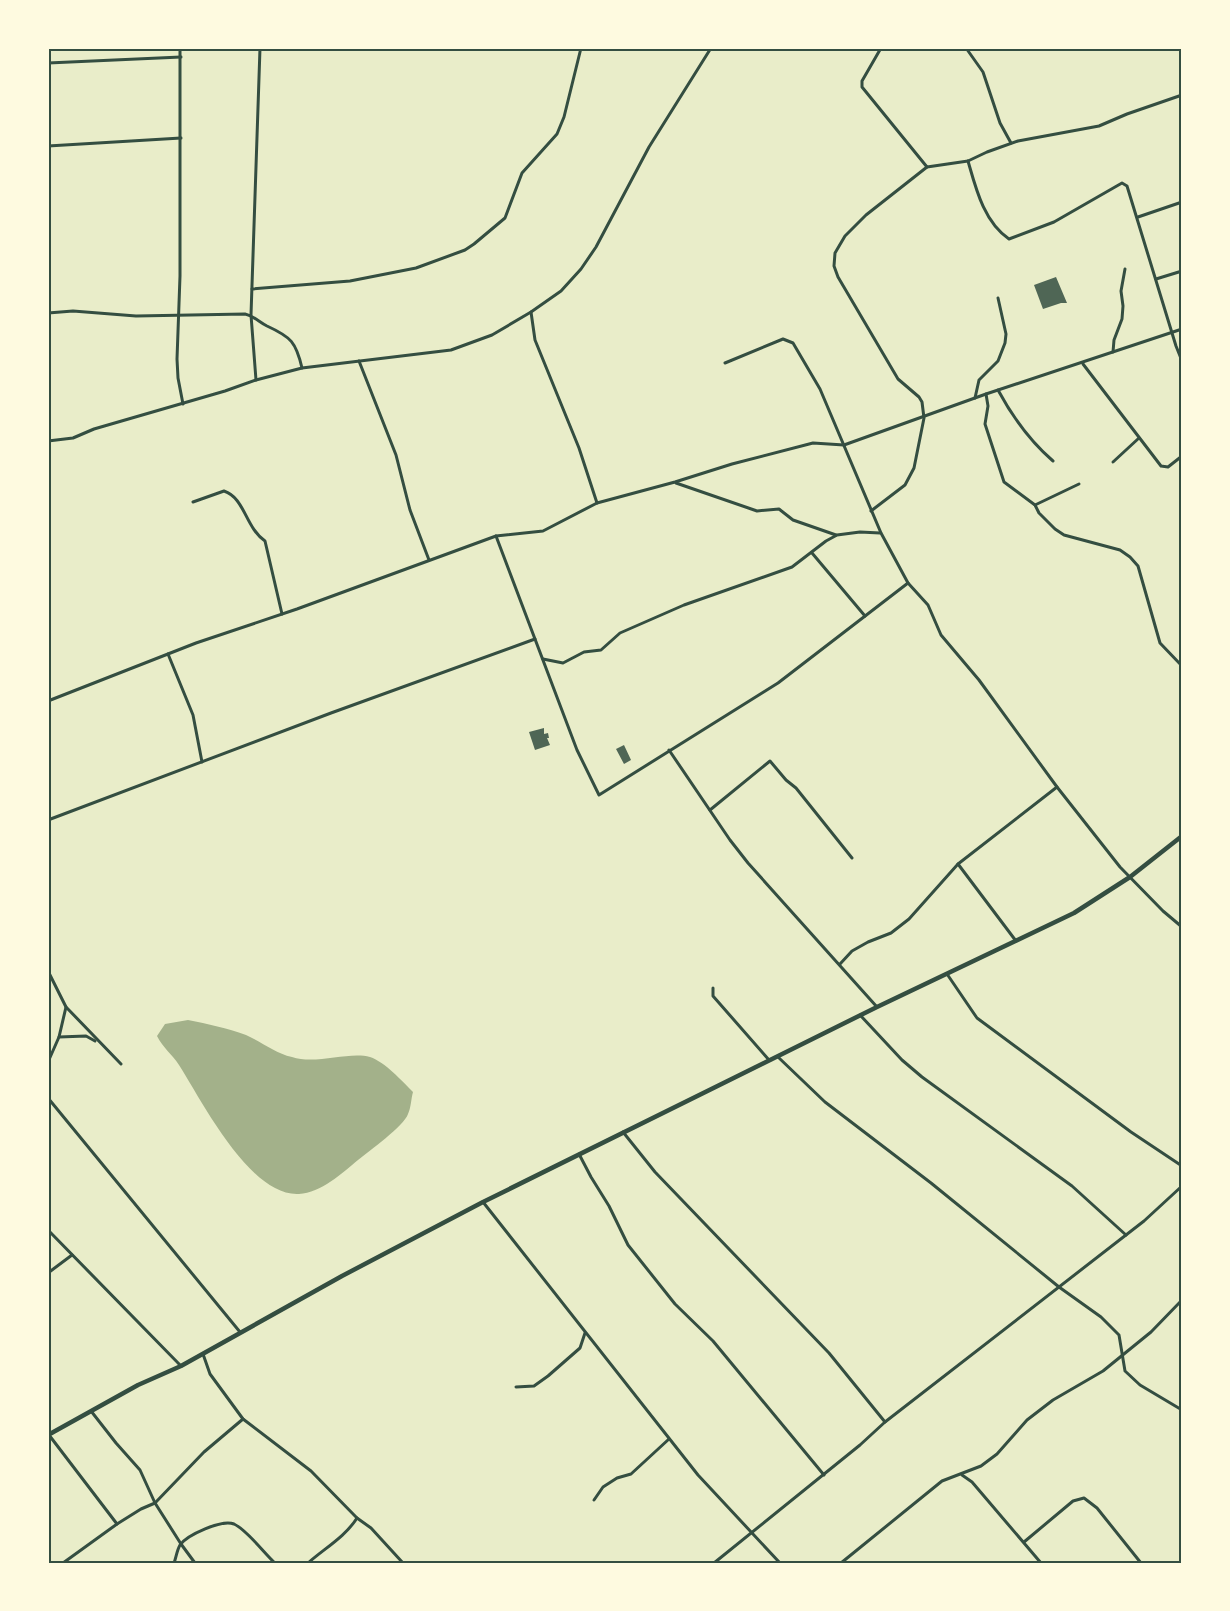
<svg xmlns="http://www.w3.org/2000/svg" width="1230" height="1611" viewBox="0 0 1230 1611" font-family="'PT Sans Narrow',sans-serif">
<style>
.water{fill:#a3b18a}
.building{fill:#4f6655}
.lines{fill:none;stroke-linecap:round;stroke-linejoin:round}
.minor{stroke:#344e41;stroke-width:3}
.tertiary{stroke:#344e41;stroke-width:4.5}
.neatline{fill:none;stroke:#344e41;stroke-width:2}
</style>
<rect width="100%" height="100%" fill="#e9edc9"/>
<!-- water -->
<path class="water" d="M188,1020C208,1024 227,1028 246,1035C262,1042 275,1053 292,1057C316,1065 349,1051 370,1057C385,1062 402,1081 413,1092C411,1099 411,1108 408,1114C404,1126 369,1151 358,1160C342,1173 321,1193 299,1194C250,1197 202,1101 179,1065C172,1054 163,1048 157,1036L165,1024Z"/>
<!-- building -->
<g class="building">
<path d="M1056,277L1067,303H1061L1043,309L1034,285Z"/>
<path d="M544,728V734L548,733L549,738H547L550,745L535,750L529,732Z"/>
<path d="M624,745L631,760L624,764L616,749Z"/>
</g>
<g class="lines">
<!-- minor -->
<g class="minor">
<path d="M180,48V276L177,359L178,378L183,404"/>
<path d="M881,48L862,81V87L927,167"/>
<path d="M966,48L983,72L1000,123L1011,143"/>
<path d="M48,63L181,57"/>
<path d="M48,146L181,138"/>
<path d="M968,161C976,189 984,222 1009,239L1054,222L1122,183L1127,186L1176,346L1182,361"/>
<path d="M1138,217L1182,202"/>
<path d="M1156,279L1182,271"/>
<path d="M252,289L350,281L416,268L465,250L474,244L505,218L522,173L557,134L564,117L581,48"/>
<path d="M48,313L73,311L136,316L245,314C254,316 259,322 267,326C291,337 296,342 302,368L451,350L492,335L531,312"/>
<path d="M1113,352L1114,340L1122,319L1123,306L1121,291L1125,269"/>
<path d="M359,361L396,455L410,510L429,560"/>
<path d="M725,363L783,339L793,343L820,389L881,533L908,583L928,605L941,635L979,680L1057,787L1120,867L1163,911L1182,927"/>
<path d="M1083,364L1161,466L1168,467L1182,456"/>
<path d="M256,380L251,315L260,48"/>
<path d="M998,390C1012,416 1031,442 1053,461"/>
<path d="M986,394L988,406L985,424L1004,482L1035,505L1039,513L1055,529L1064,535L1120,550L1130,557L1138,566L1160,643L1182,666"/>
<path d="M975,398L979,380L998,361L1005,343L1006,334L998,298"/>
<path d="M48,441L73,438L94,429L225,391L256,380L302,368"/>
<path d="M1113,462L1139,438"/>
<path d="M676,483L757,511L779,509L793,520L836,535"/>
<path d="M193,502L224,491C245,498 245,527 265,541L282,614"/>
<path d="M597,503L579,448L535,340L531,312L561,291L581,269L596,247L649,147L711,48"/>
<path d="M1035,505L1079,484"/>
<path d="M871,511L905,485L914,468L924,418L922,402L919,397L898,379L838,277L834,266L835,253L845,236L866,215L927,167L968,161L987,152L1018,141L1099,126L1127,114L1182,95"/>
<path d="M496,536L577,750L599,795L778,683L908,583"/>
<path d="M812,553L865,616"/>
<path d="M168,654L193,715L202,762"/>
<path d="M543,659L563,663L584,652L601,650L620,633L684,605L792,567L826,541L837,535L860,532L880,533"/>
<path d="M48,701L196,643L297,609L496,536L543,531L597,503L675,482L732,464L813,443L844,445L986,394L1182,329"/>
<path d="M669,750L730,840L748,863L877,1007"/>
<path d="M710,810L770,761L786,780L796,788L852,858"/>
<path d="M48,820L331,713L535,639"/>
<path d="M958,864L1016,941"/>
<path d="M840,964L852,951L868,942L891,933L909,919L958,864L1057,787"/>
<path d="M48,971L66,1007L121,1064"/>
<path d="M947,974L977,1018L1131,1132L1182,1166"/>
<path d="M713,988V996L769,1060"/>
<path d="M860,1015L902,1060L922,1077L1072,1186L1126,1235"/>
<path d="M59,1037L66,1007"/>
<path d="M778,1057L825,1102L931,1183L1059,1287L1101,1317L1119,1335L1125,1371L1140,1385L1182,1410"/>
<path d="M48,1062L59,1037L86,1036L95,1041"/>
<path d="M48,1098L240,1332"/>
<path d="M623,1132L655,1172L829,1353L885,1422"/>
<path d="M579,1154L591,1177L609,1206L628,1245L675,1304L713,1341L824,1475"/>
<path d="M483,1202L698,1475L780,1563"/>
<path d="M48,1230L181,1366"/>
<path d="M48,1273L72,1255"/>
<path d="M203,1354L210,1374L243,1419L311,1471L357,1518L371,1528L403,1563"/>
<path d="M516,1387L534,1386L548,1376L580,1348L585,1333"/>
<path d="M91,1411L116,1443L140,1470L155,1503L181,1544L195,1563"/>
<path d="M49,1435L117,1524"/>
<path d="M962,1475L972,1482L1041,1563"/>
<path d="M594,1500L603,1487L617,1478L631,1474L669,1439"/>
<path d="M1024,1542L1073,1501L1084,1498L1097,1508L1141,1563"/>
<path d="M63,1563L117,1524L141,1509L155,1503L204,1452L243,1419"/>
<path d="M174,1563C176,1558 177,1550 180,1545C187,1535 222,1519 234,1524C247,1530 264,1553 275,1563"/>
<path d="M308,1563C325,1548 345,1537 357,1518"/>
<path d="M714,1563L860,1445L885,1422L1144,1221L1182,1186"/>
<path d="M841,1563L942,1481L981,1466L997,1454L1027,1420L1053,1400L1103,1371L1151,1332L1182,1300"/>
</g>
<!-- tertiary -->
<path class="tertiary" d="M48,1435L138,1385L181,1366L342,1276L483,1202L877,1007L1074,913L1130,877L1182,836"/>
</g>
<!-- border -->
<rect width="1230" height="1611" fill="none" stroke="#fefae0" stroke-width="99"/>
<rect x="50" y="50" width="1130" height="1512" class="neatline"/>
</svg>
